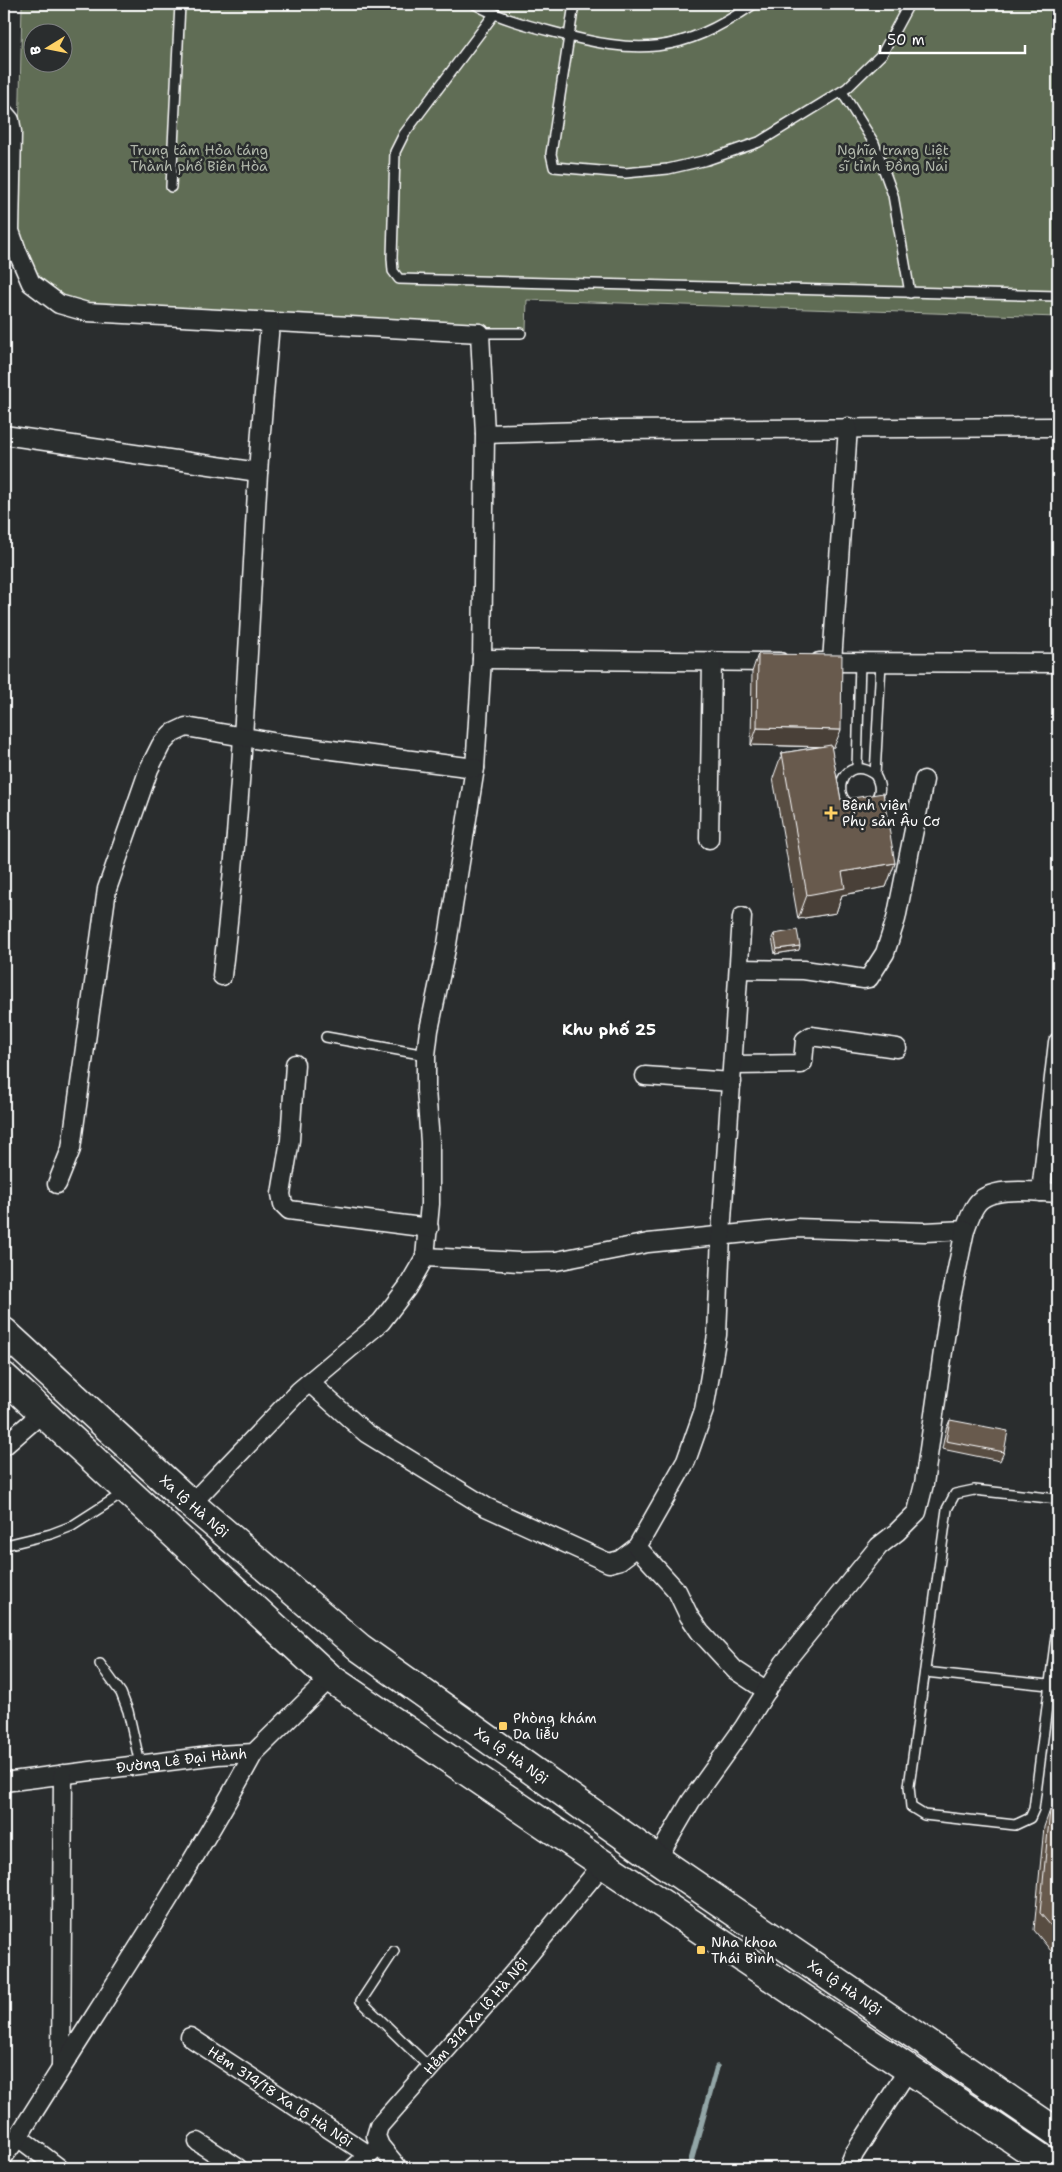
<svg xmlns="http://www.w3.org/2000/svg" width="1062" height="2172" viewBox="0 0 1062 2172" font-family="'Shantell Sans',sans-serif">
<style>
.green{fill:#616d54;stroke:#b0b6aa;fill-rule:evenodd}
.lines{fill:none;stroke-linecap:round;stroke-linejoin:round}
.stream{stroke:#93a6a7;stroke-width:5.5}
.service-casing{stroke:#fff;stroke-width:12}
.minor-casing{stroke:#fff;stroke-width:21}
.trunk-casing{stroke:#fff;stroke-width:31}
.service{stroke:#2a2d2e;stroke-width:9}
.minor{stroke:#2a2d2e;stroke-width:18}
.trunk{stroke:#2a2d2e;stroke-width:28}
.wall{fill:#594d43;stroke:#fff}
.shaded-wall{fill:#483f37;stroke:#fff}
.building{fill:#675a4e;stroke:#fff}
.poi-dot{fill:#ffd166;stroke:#2a2d2e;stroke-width:2}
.labels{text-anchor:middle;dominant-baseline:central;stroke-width:5;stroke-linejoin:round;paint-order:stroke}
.park-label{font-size:14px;fill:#b0b6aa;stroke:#2a2d2e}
.poi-label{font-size:14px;fill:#fff;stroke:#2a2d2e;text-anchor:start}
.street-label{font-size:14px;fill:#fff;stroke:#2a2d2e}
.quarter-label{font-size:16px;font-weight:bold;fill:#fff;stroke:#2a2d2e}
</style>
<rect width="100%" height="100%" fill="#2a2d2e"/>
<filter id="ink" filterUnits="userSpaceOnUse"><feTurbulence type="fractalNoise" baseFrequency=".02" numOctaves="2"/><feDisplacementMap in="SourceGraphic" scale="10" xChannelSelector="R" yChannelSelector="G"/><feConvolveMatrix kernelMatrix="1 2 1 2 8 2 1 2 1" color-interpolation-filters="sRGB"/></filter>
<g filter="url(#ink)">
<!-- green -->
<path class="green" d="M22,4H1058V317L527,300L526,330L87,306L63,298L36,278L17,233ZM32,32H62V62H32Z"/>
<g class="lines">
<!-- stream -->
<path class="stream" d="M689,2168L717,2067"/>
<defs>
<g id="service">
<path d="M475,4C499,18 526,25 553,32C639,55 679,55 754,4"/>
<path d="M574,4L551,154L554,167L625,173L668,169L707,160L759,142L847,88L882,54L909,4"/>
<path d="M495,13L404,134L395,152L392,258L393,271L399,279L1058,296"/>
<path d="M842,92L874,143L893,195L910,293"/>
<path d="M171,187L180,4"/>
<path d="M480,333H521"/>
<path d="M857,768L860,662"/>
<path d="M872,803C882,795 881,785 875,775L881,663"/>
<path d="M853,806C828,797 844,752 875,775"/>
<path d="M326,1037L426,1055"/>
<path d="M1058,1499L974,1490L955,1494L947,1509L909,1786L911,1807L924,1815L1015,1825L1030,1818L1034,1809L1058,1620"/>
<path d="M10,1544L51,1534L72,1526L125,1492"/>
<path d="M100,1664L121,1693L128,1711L140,1764"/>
<path d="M925,1672L1058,1686"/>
<path d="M394,1951L361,2001L430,2068"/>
</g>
<g id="minor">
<path d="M4,113L10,120L12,132L10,231L17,251L31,283L59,304L87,312L480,333L485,434L482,659L475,768L447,944L429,1030L426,1055V1090L430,1142V1204L425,1257L407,1288L381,1322L299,1391L191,1504"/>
<path d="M485,434L616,430L1058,427"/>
<path d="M4,435L258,472"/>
<path d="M482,659L780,662"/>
<path d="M819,662L1058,663"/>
<path d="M832,662L848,427"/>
<path d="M709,839L712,661"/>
<path d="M739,969L804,970L864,979L869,978L885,953L896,919L924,780"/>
<path d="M222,976C242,809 248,642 258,474C261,424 266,373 270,323"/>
<path d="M295,1064L290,1140L281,1194L283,1204L289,1210L429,1228"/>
<path d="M733,1065L801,1064L803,1062L805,1040L811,1036L897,1048"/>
<path d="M645,1076L732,1082"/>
<path d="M57,1184L71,1149L107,889L149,769L161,745L171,734L186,727L284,744L475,768"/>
<path d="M1041,1192L1058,1042"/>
<path d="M425,1257L519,1262L556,1261L648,1243L796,1228L925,1232L965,1230C968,1222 971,1212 976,1205C989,1185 1036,1192 1058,1193"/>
<path d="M310,1383L366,1433L486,1507L609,1563L620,1560L637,1547L686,1461L704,1410L717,1335L721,1235L742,917"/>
<path d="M4,1446L42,1413"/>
<path d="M637,1547L677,1591L689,1616L700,1632L735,1670L767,1691"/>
<path id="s1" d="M4,1782L217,1755L254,1753L330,1678"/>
<path d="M657,1859L691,1801L744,1727L784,1663L879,1546L897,1532L917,1512L924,1484L950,1303L965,1230"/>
<path id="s2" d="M190,2037L369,2155"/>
<path d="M61,2067L63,1774"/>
<path d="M18,2137L59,2168"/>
<path d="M198,2142L238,2168"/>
<path d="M4,2156L18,2137C97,2010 182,1885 254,1753"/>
<path d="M354,2168L377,2148"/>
<path id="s3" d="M398,2168L380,2146L376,2136L379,2126L517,1969L603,1864"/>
<path d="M848,2168L854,2154L908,2070"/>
</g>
<g id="trunk">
<path id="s4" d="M4,1332L191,1504L360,1648L657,1859L1058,2133"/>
<path d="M4,1377L330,1678L603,1864L1056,2168"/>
</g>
</defs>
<!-- service casing -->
<use href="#service" class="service-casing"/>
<!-- minor casing -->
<use href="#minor" class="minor-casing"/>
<!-- trunk casing -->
<use href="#trunk" class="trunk-casing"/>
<!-- service -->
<use href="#service" class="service"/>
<!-- minor -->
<use href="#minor" class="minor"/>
<!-- trunk -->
<use href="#trunk" class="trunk"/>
</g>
<!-- wall -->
<g class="wall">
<path d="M758,654L834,747H831L841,800L895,863L886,887L842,895L836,913L798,919L773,778L782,753L819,747L751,745L752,672Z"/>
<path d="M774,934L799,950L775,954L772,938Z"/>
<path d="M950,1420L1004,1452L1000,1461L942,1449L946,1429Z"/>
<path d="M1050,1810L1058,1811V1955L1051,1951L1034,1930L1044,1827Z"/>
</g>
<!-- shaded-wall -->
<g class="shaded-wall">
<path d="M757,728L841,730L834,747L751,745Z"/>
<path d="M895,863L886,887L842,895L836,913L798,919L807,895L842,872Z"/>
<path d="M800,946L799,950L775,954L777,949Z"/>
</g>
<!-- building -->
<g class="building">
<path d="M758,654L842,655L841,730L757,728Z"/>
<path d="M831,745L841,800L883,793L895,863L842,872L845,888L807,895L782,753Z"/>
<path d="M797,930L800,946L777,949L774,934Z"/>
<path d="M950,1420L1008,1431L1004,1452L946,1441Z"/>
<path d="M1050,1810L1058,1811V1934L1040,1913Z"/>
</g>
</g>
<!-- markers -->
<g class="poi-dot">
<path d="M828.5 805.5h5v5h5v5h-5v5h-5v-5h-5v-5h5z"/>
<rect x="498" y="1721" width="10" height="10" rx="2.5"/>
<rect x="696" y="1945" width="10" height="10" rx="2.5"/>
</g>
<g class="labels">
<!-- park labels -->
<g class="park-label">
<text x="199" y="150">Trung tâm Hỏa táng<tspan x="199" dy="16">Thành phố Biên Hòa</tspan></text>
<text x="893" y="150">Nghĩa trang Liệt<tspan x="893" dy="16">sĩ tỉnh Đồng Nai</tspan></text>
</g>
<!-- poi labels -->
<g class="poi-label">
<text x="842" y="805">Bệnh viện<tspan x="842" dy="16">Phụ sản Âu Cơ</tspan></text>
<text x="513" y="1718">Phòng khám<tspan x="513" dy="16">Da liễu</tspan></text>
<text x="711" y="1942">Nha khoa<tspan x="711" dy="16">Thái Bình</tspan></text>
</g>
<!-- street labels -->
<g class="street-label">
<text stroke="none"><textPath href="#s4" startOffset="258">Xa lộ Hà Nội</textPath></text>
<text stroke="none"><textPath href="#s4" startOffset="662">Xa lộ Hà Nội</textPath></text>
<text stroke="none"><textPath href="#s1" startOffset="179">Đường Lê Đại Hành</textPath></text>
<text stroke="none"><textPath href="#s4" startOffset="1068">Xa lộ Hà Nội</textPath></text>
<text stroke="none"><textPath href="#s3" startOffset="196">Hẻm 314 Xa lộ Hà Nội</textPath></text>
<text stroke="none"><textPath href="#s2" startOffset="108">Hẻm 314/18 Xa lộ Hà Nội</textPath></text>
</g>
<!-- quarter labels -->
<g class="quarter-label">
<text x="609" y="1029">Khu phố 25</text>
</g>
</g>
<!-- margin -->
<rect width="1062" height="2172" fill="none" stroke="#2a2d2e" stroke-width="20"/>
<rect x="10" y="10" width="1042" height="2152" fill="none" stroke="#fff" stroke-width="2" filter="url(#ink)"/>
<!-- north arrow -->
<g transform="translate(48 48) rotate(260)"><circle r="24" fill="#2a2d2e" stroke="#7f8182"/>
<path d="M0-4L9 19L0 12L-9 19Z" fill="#ffd166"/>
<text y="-8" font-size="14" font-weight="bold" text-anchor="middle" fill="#ffffff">B</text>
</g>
<!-- scale -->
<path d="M880 45v8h145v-8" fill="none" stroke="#ffffff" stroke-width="2.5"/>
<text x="887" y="45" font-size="15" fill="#ffffff" stroke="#2a2d2e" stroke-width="4" paint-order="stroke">50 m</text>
</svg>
